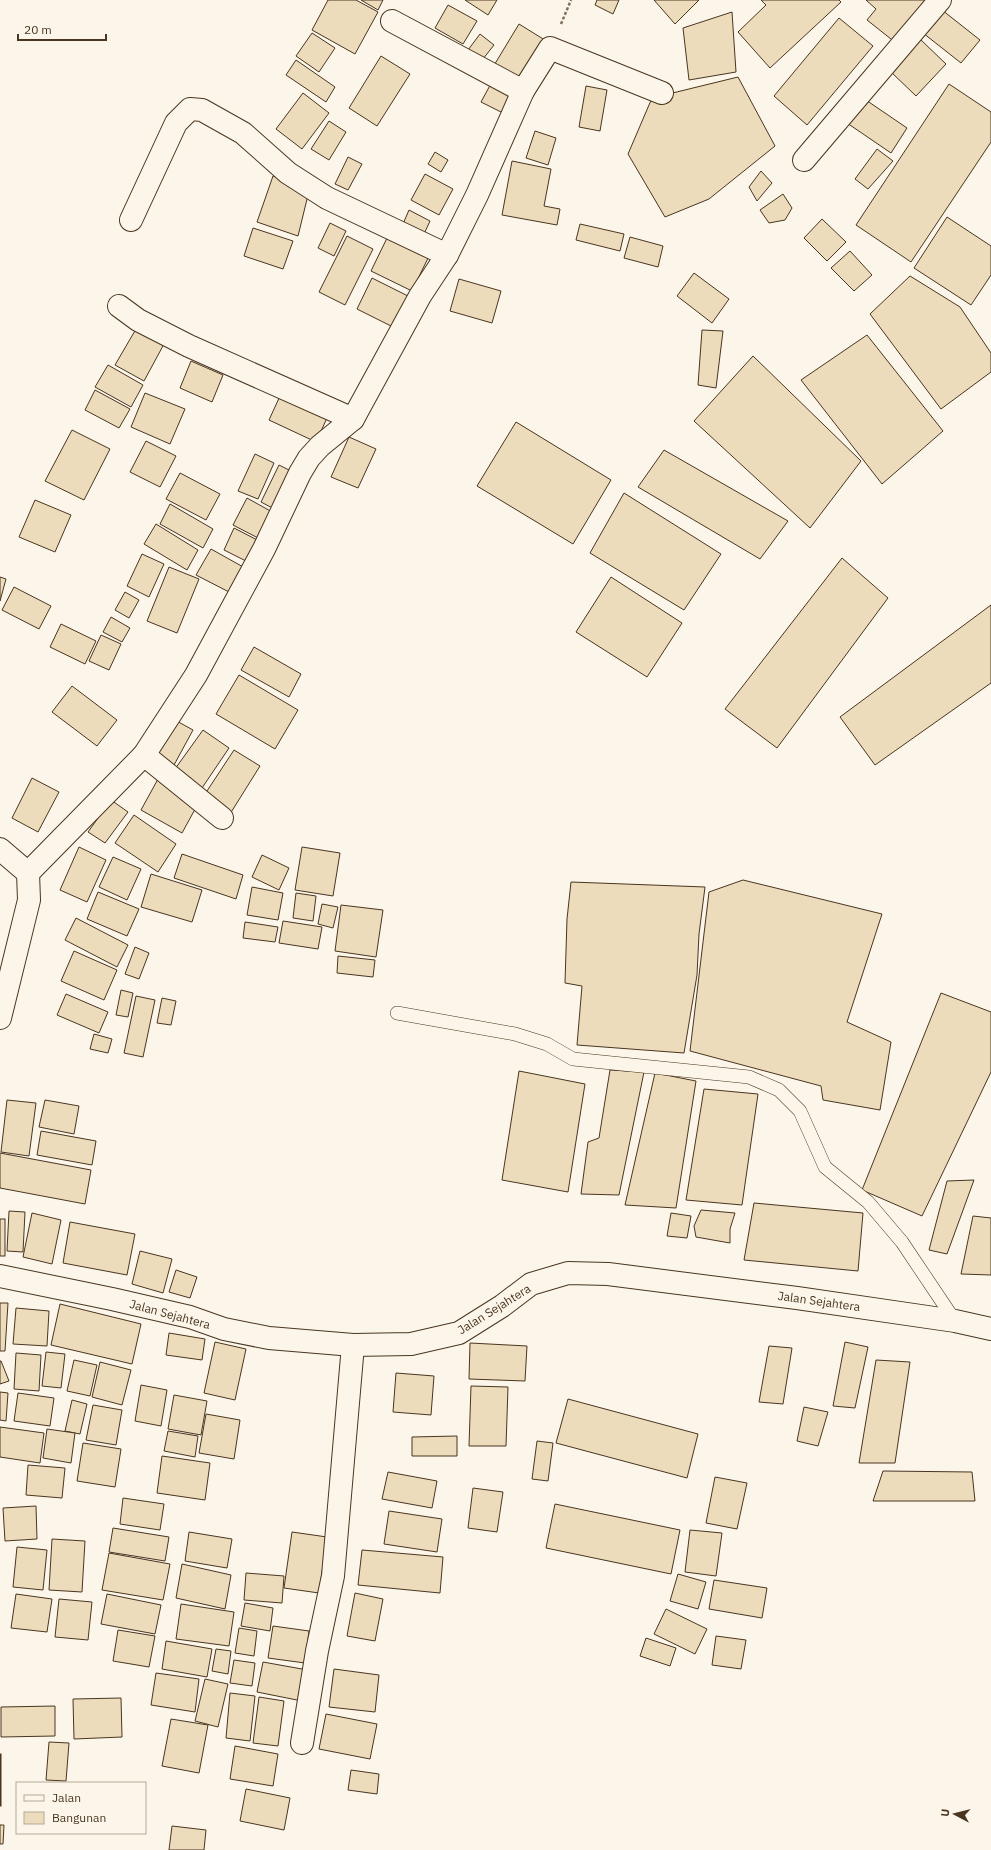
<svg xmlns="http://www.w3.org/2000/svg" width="991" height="1850" viewBox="0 0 991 1850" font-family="'IBM Plex Sans',sans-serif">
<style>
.building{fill:#ecdcbc;stroke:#4a3520}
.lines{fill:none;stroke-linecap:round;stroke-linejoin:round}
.lane-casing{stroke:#4a3520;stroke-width:14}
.street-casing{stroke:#4a3520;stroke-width:24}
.secondary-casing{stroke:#4a3520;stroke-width:24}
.path{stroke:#7f6f5c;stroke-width:2.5;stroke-dasharray:3 2;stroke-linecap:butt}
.lane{stroke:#fbf6e9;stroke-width:13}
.street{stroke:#fbf6e9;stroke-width:22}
.secondary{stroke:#fbf6e9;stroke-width:22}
.labels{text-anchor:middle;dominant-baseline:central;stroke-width:3;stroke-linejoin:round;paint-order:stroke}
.street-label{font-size:12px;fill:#4a3520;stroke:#fbf6e9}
</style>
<rect width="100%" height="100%" fill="#fbf6e9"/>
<!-- building -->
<g class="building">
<path d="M328,0H356L378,12L355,54L312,30Z"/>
<path d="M361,0H383L378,10Z"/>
<path d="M465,0H497L488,15Z"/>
<path d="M597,0H619L613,14L595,5Z"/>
<path d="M654,0H699L675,24Z"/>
<path d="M761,0H839L841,2L770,68L738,32L766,5Z"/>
<path d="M866,0H930L896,43L867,20L876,9Z"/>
<path d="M448,5L477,21L463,44L435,28Z"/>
<path d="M942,10L980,40L961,63L923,33Z"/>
<path d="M732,12L736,72L689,80L683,28Z"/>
<path d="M839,18L873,46L807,125L774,96Z"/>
<path d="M519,24L548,42L522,85L493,67Z"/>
<path d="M312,33L335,48L319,72L296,56Z"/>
<path d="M480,34L494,45L479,64L465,54Z"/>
<path d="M921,40L946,64L916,96L890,71Z"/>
<path d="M381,56L410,74L377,126L349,108Z"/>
<path d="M296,60L335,87L326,102L286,75Z"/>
<path d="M738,77L775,146L709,199L665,217L628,154L652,98Z"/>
<path d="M494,78L516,89L503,113L481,102Z"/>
<path d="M949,84L991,112V142L911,262L856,225Z"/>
<path d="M586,86L607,90L600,131L579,127Z"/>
<path d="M303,93L329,113L302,149L276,129Z"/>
<path d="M863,98L907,128L891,153L847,123Z"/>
<path d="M329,121L346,132L329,160L311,149Z"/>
<path d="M535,131L556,138L548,165L526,158Z"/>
<path d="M877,149L893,161L868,189L855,179Z"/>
<path d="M435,152L448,160L441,172L428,164Z"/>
<path d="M348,157L362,164L348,190L335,184Z"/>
<path d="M512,161L551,169L544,206L560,209L557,225L502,215Z"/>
<path d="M761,171L772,183L757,201L749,187Z"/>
<path d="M425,174L453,189L439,215L411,200Z"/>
<path d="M273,176L309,191L298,236L257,222Z"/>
<path d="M783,194L792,208L785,220L769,223L760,210Z"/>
<path d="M409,210L430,221L424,234L403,224Z"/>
<path d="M947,217L991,246V275L971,305L914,268Z"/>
<path d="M822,219L846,242L827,261L804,238Z"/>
<path d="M330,223L346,231L334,256L318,248Z"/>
<path d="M580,224L624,234L620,251L576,240Z"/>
<path d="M253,228L293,241L283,269L244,256Z"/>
<path d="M347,236L373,249L345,305L319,292Z"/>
<path d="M388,236L429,256L412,291L371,271Z"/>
<path d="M630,237L663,246L658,267L624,258Z"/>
<path d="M850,251L872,275L854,291L831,268Z"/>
<path d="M694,273L729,299L712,323L677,296Z"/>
<path d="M910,276L960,307L991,353V372L941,409L870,314Z"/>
<path d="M372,278L412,298L397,329L357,309Z"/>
<path d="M459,279L501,291L492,323L450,311Z"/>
<path d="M136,329L164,344L144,381L115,365Z"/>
<path d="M702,330L723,331L716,388L698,385Z"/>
<path d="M867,335L943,431L882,484L801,380Z"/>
<path d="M753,356L861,461L810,528L694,421Z"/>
<path d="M191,361L223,375L212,402L180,388Z"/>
<path d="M108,365L143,385L131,407L95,387Z"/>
<path d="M95,390L130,409L119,428L85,410Z"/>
<path d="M145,393L185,409L170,444L131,427Z"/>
<path d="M280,396L327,418L316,442L269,420Z"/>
<path d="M516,422L611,480L573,544L477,486Z"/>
<path d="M72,430L110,449L84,500L45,481Z"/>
<path d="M349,437L376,449L358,488L331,477Z"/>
<path d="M146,441L176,456L160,487L130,472Z"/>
<path d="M664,450L788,521L760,559L638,487Z"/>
<path d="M255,454L274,463L258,499L238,491Z"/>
<path d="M279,465L297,474L278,511L261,502Z"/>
<path d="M180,473L220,494L206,520L166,499Z"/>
<path d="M624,493L721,554L684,610L590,553Z"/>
<path d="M247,498L274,513L260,539L233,525Z"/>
<path d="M35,500L71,515L55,552L19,537Z"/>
<path d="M170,504L213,529L203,548L160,524Z"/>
<path d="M156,524L198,550L187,570L144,544Z"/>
<path d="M234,528L261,542L250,563L224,550Z"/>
<path d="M211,549L245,568L231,593L196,575Z"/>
<path d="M142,554L164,564L149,597L127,586Z"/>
<path d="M842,558L888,598L777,748L725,709Z"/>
<path d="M169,567L199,579L177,633L147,621Z"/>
<path d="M0,577L6,579L0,601Z"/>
<path d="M611,577L682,623L647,677L576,632Z"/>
<path d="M14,587L51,606L39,629L2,610Z"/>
<path d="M125,592L139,600L129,618L115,610Z"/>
<path d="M991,605V683L875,765L840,717Z"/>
<path d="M111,617L130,628L122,642L103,632Z"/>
<path d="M61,624L96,641L85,664L50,647Z"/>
<path d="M101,635L121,644L109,670L89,661Z"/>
<path d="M254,647L301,674L289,697L241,670Z"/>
<path d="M239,675L298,710L275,749L216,714Z"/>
<path d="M72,686L117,720L97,746L52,712Z"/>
<path d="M173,719L193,730L174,765L154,753Z"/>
<path d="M203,730L229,748L202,788L175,769Z"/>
<path d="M234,750L260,766L230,814L203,797Z"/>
<path d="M32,778L59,792L38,832L12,818Z"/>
<path d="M158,779L199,802L182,833L141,810Z"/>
<path d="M111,800L128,812L105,843L88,832Z"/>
<path d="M134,815L176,844L158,872L115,843Z"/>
<path d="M79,847L106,860L87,902L60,890Z"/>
<path d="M302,847L340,853L333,896L295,890Z"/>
<path d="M182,854L243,875L236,899L174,878Z"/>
<path d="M262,855L289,868L279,890L252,877Z"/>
<path d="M113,857L141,869L127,900L99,887Z"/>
<path d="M151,874L202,890L192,922L141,907Z"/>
<path d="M743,880L882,914L847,1022L891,1042L880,1110L823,1100L821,1086L690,1051L709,892Z"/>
<path d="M571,882L705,887L699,934L697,975L684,1053L577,1045L582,986L565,983L567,919Z"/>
<path d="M252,887L283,893L278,920L247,915Z"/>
<path d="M98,892L139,909L127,936L87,919Z"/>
<path d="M296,893L316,896L313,921L293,918Z"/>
<path d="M322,904L338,907L333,928L318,924Z"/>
<path d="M341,905L383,910L376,957L335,951Z"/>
<path d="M76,918L128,945L117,967L65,940Z"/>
<path d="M283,921L322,927L318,949L279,943Z"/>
<path d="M245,922L278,927L275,942L243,938Z"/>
<path d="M135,947L149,953L139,979L125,974Z"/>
<path d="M74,951L117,970L104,1000L61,981Z"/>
<path d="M338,956L375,960L373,977L337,973Z"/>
<path d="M121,990L133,993L128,1017L116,1015Z"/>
<path d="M941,993L991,1012V1072L922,1216L862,1190Z"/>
<path d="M66,994L108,1012L99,1033L57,1015Z"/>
<path d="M136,996L155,1000L143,1057L124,1053Z"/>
<path d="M162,998L176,1001L171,1025L157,1023Z"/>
<path d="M94,1034L112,1039L108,1053L90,1049Z"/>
<path d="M610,1070L644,1072L619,1195L581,1194L588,1142L599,1138Z"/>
<path d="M519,1071L585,1084L568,1192L502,1180Z"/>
<path d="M655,1073L696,1081L676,1208L625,1205Z"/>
<path d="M704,1089L758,1094L742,1205L686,1200Z"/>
<path d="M7,1100L36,1103L29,1156L1,1152Z"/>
<path d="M45,1100L79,1106L74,1134L39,1127Z"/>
<path d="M41,1131L96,1141L92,1165L37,1155Z"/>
<path d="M0,1153L91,1170L85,1204L0,1188Z"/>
<path d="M974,1180L947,1254L929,1250L947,1181Z"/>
<path d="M754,1203L863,1213L858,1271L744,1260Z"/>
<path d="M701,1210L735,1213L730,1229V1243L696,1237L694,1226Z"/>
<path d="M9,1211L25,1212L23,1252L7,1251Z"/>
<path d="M32,1213L61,1220L52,1264L23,1257Z"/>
<path d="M671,1213L691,1216L687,1238L667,1236Z"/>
<path d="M973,1216L991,1218V1275L961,1274Z"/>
<rect x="0" y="1219" width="5" height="37"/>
<path d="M70,1222L135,1234L127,1275L63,1263Z"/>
<path d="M140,1251L172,1259L163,1293L132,1284Z"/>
<path d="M176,1270L197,1277L190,1298L169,1292Z"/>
<path d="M0,1303H8L5,1351H0Z"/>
<path d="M60,1304L141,1324L132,1364L51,1345Z"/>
<path d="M16,1308L49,1311L47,1346L13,1344Z"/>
<path d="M169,1333L205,1339L202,1360L166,1355Z"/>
<path d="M215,1342L246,1349L235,1400L204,1393Z"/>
<path d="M845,1342L868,1347L855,1408L833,1406Z"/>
<path d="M470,1343L527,1346L525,1381L469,1379Z"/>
<path d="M769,1346L792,1348L783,1404L759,1402Z"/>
<path d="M46,1352L65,1354L61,1388L42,1386Z"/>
<path d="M16,1353L41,1355L39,1391L14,1389Z"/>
<path d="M74,1360L97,1365L90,1396L67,1391Z"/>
<path d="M876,1360L910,1362L895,1463H859Z"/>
<path d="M0,1361H1L9,1381L0,1384Z"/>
<path d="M100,1362L131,1370L122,1405L92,1397Z"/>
<path d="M396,1373L434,1376L431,1415L393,1412Z"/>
<path d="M141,1385L167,1390L161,1426L135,1421Z"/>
<path d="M471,1386L508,1387L506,1446H469Z"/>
<path d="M0,1392L8,1393L6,1421L0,1420Z"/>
<path d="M18,1393L54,1398L50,1426L14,1421Z"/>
<path d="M174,1395L207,1401L201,1435L168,1429Z"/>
<path d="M568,1399L698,1434L687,1478L556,1443Z"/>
<path d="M72,1400L87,1404L80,1434L65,1431Z"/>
<path d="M93,1405L122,1410L116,1445L86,1440Z"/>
<path d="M804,1407L828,1412L818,1446L797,1441Z"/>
<path d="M206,1414L240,1420L234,1459L199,1453Z"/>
<path d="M0,1427L44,1433L40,1463L0,1457Z"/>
<path d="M47,1429L75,1433L71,1463L43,1458Z"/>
<path d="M168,1431L198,1436L195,1457L164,1451Z"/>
<path d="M457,1436V1456H412V1437Z"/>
<path d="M537,1441L553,1443L548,1481L532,1479Z"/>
<path d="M83,1443L121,1449L115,1487L77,1481Z"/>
<path d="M162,1456L210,1463L205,1500L157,1493Z"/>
<path d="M28,1465L65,1468L62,1498L26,1495Z"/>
<path d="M883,1471L972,1472L975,1501H873Z"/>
<path d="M388,1472L437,1481L432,1508L382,1499Z"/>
<path d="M715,1477L747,1483L737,1529L706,1523Z"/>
<path d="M473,1488L503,1492L497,1532L468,1528Z"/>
<path d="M123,1498L164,1504L160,1530L120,1524Z"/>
<path d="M555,1504L680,1530L671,1574L546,1548Z"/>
<path d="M36,1506L37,1539L5,1541L3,1508Z"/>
<path d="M389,1511L442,1519L437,1552L384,1544Z"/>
<path d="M113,1528L169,1537L165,1561L109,1552Z"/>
<path d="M690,1530L722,1533L716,1576L685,1572Z"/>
<path d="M189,1532L232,1539L227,1568L185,1561Z"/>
<path d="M292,1532L327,1537L319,1593L284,1588Z"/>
<path d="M52,1539L85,1541L82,1592L49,1590Z"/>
<path d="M17,1547L47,1550L43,1590L13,1587Z"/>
<path d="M362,1550L443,1557L440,1593L358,1585Z"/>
<path d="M109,1553L170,1564L163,1600L102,1590Z"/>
<path d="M182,1564L231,1575L225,1609L176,1598Z"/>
<path d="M246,1573L284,1576L282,1603L244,1600Z"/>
<path d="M678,1574L706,1582L698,1609L670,1601Z"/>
<path d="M714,1580L767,1588L762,1618L709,1609Z"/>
<path d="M355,1593L383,1599L375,1641L347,1636Z"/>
<path d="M16,1594L52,1599L47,1632L11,1628Z"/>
<path d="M107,1594L161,1605L155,1634L101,1624Z"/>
<path d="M59,1599L92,1602L88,1640L55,1637Z"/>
<path d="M245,1603L273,1608L270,1631L241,1626Z"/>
<path d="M181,1604L234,1612L229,1646L176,1639Z"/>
<path d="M666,1609L707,1629L695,1654L654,1634Z"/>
<path d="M273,1626L309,1631L305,1663L268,1658Z"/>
<path d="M239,1628L257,1631L254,1656L235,1653Z"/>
<path d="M118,1630L155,1636L149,1667L113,1661Z"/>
<path d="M716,1636L746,1640L741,1669L712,1665Z"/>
<path d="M646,1638L676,1648L670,1666L640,1656Z"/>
<path d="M166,1641L212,1649L207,1677L162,1669Z"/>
<path d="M216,1649L231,1651L228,1674L212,1671Z"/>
<path d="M234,1660L255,1663L252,1686L230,1683Z"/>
<path d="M263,1662L313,1671L307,1702L257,1692Z"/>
<path d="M334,1669L379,1675L375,1712L329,1707Z"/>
<path d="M156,1673L199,1679L195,1712L151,1705Z"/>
<path d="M205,1679L228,1684L218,1727L195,1721Z"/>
<path d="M230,1693L255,1696L250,1741L226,1738Z"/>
<path d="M259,1697L284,1701L278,1746L253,1743Z"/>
<path d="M121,1698L122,1737L74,1739L73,1699Z"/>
<path d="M55,1706V1736L1,1737V1707Z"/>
<path d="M326,1714L377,1724L370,1759L319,1749Z"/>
<path d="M171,1719L208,1725L199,1773L162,1766Z"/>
<path d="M49,1742L69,1743L66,1781L46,1780Z"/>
<path d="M235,1746L278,1754L273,1786L230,1779Z"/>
<rect x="0" y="1754" width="1" height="52"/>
<path d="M351,1770L379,1774L377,1794L348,1790Z"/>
<path d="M246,1789L290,1798L284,1830L240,1821Z"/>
<path d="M0,1825H4L3,1844H0Z"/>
<path d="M172,1826L206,1830L204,1850H169Z"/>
</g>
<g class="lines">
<defs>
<path id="lane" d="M397,1013L515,1034L547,1044L573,1059L749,1077L779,1090L800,1111L825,1167L868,1202L902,1242L955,1321"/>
<g id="street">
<path d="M392,21L523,91"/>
<path d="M804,160L940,0"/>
<path d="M131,220L176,123L190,109L202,110L243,133L288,173L327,198L447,255"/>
<path d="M119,306L138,320L189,346L353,419"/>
<path d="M144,755L222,818"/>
<path d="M0,849L28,873L29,900L0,1018"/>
<path d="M28,873L144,755L196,675L264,549L300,473L309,458L320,446L353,419L420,296L447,255L477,195L523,91L550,48L662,93"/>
<path d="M302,1743L317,1651L333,1576L353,1345"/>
</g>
<path id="secondary" d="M0,1276L112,1299L190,1317L224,1329L269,1338L353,1345L411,1344L459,1333L502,1306L531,1284L568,1273L608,1274L797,1298L955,1321L991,1329"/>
</defs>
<!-- lane casing -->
<use href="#lane" class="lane-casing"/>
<!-- street casing -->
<use href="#street" class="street-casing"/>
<!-- secondary casing -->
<use href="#secondary" class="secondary-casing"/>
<!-- path -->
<path class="path" d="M561,24L571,0"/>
<!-- lane -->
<use href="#lane" class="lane"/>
<!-- street -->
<use href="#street" class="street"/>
<!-- secondary -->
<use href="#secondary" class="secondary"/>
</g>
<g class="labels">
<!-- street labels -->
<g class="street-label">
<text transform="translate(819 1301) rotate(8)">Jalan Sejahtera</text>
<text transform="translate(494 1309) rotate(-32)">Jalan Sejahtera</text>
<text transform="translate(170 1314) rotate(15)">Jalan Sejahtera</text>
</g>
</g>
<!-- legend -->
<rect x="16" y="1782" width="130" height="52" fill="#fbf6e9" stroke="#b4a999"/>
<rect x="24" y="1795" width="20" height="6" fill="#fbf6e9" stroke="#b4a999"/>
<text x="52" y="1802" font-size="12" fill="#4a3520">Jalan</text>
<rect x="24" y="1812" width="20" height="12" fill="#ecdcbc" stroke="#b4a999"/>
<text x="52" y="1822" font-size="12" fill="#4a3520">Bangunan</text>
<!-- north arrow -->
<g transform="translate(955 1814) rotate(277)" stroke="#fbf6e9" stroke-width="3" paint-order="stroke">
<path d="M0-3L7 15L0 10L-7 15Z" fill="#4a3520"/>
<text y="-6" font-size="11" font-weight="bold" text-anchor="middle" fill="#4a3520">U</text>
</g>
<!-- scale -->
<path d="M18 34v6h88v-6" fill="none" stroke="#4a3520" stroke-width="2"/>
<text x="24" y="34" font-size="12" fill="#4a3520" stroke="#fbf6e9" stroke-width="3" paint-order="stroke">20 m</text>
</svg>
